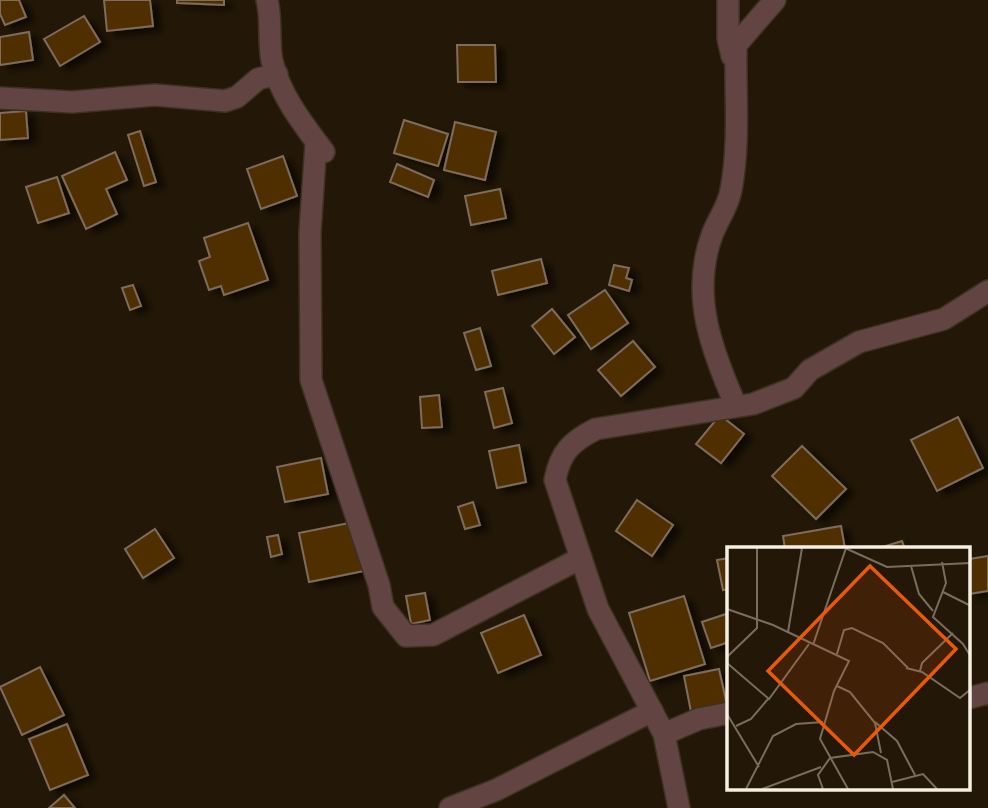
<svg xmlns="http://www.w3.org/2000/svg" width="988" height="808" viewBox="0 0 988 808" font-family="'Open Sans',sans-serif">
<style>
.building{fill:#502e05;stroke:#7e6c5b;stroke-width:2;filter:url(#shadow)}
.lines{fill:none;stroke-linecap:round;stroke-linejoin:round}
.street-casing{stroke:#3c3222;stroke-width:24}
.street{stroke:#624542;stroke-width:21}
.inset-road{fill:none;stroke:#776e5f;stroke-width:2}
.view{fill:#e8590c;fill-opacity:0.15;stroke:#e8590c;stroke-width:3.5}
.inset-edge{fill:none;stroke:#f6efe4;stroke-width:3.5}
</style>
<defs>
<filter id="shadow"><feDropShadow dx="8" dy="4.5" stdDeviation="3.5" flood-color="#0009"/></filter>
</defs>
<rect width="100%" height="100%" fill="#231807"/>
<!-- building -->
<g class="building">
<path d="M0,0H19L26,17L5,25L0,14Z"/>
<path d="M104,0H150L153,26L107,31Z"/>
<path d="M177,0H224V5L177,3Z"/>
<path d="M84,16L100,42L60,66L44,39Z"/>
<path d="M29,32L33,60L0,65V37Z"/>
<path d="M457,45H495L496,82H458Z"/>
<path d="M26,111L28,138L0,140V113Z"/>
<path d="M404,120L448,134L438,166L394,153Z"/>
<path d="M455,122L496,132L485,180L444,170Z"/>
<path d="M140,131L156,182L144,186L128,135Z"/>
<path d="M115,152L127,180L106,189L117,214L86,229L62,176Z"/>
<path d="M283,156L297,196L261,209L247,169Z"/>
<path d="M397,164L434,180L428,197L390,182Z"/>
<path d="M57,177L69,213L38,223L26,187Z"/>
<path d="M500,189L506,218L471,225L465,196Z"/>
<path d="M248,223L268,280L224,295L221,286L209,290L199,261L210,257L204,238Z"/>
<path d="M541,259L547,283L498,295L492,271Z"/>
<path d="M614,265L629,268L626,278L632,280L629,291L609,285Z"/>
<path d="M133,285L141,306L130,310L122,288Z"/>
<path d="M605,290L628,323L591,349L568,315Z"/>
<path d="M552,309L575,337L554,354L532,326Z"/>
<path d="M480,328L491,366L476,370L464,333Z"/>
<path d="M633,341L655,367L621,396L598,370Z"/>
<path d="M503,388L512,423L494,428L485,392Z"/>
<path d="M439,395L442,427L422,428L420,397Z"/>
<path d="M720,415L744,434L721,463L696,444Z"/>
<path d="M958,417L983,468L937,491L911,440Z"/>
<path d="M519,445L526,482L497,488L489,451Z"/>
<path d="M802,446L846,489L816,519L772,476Z"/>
<path d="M321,458L328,494L285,502L277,467Z"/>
<path d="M637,500L673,525L652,556L616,531Z"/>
<path d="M473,502L480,525L465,529L458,507Z"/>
<path d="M354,522L364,571L309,582L299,533Z"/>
<path d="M841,526L845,549H785L783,536Z"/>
<path d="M155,529L174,558L143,578L125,549Z"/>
<path d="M278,535L282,554L271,557L267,537Z"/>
<path d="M902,541L905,549H876Z"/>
<path d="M988,556V591L969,594V559Z"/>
<path d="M729,558V589L723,590L717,560Z"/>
<path d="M425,593L430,620L411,624L406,596Z"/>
<path d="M684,596L705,664L650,681L629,613Z"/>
<path d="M729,613V642L711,648L702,622Z"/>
<path d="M524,615L541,655L498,673L481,633Z"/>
<path d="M40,667L64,715L22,735L0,687Z"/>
<path d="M719,669L727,705L691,712L684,676Z"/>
<path d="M67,724L88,775L50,790L29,739Z"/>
<path d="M64,795L75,808H49Z"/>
</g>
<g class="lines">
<defs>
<g id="street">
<path d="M267,0C272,20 268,40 272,61C280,95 303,124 324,152"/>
<path d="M728,0V39L732,56"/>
<path d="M0,98L72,102L155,95L225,101L237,97L258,79L277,74"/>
<path d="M316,143L310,232L311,380L379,585L383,607L406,636L433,635L581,558"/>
<path d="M736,406C712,351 690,295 712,235C718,219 728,207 731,190C740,142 735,94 736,45L775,0"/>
<path d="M969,698L988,693"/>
<path d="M664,734L699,719L729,713"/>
<path d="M450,808L496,790L652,711"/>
<path d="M679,808L664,734L598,609L555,480C560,452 572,441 596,429L753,404L794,388L810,370L859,342L944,319L988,291"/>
</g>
</defs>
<!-- street casing -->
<use href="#street" class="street-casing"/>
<!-- street -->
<use href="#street" class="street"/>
</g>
<!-- overview -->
<g transform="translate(727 547)">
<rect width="243" height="243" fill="#231807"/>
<path class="inset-road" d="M118,1L160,20L244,16M215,15L219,36L206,70L236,97L244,110M184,19L192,47L206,64M216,45L244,59M0,62L46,78L122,114L107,144L93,192L121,242M61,85L75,1M86,98L119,1M110,107L117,83L125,81L156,96L181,121M0,110L30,81V1M0,116L42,152L82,97M179,121L195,125L233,151L244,142M193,124L195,116L226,86M110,139L123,145L148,176L154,206M0,167L32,220M148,175L170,194L188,228M9,179L24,172L41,152M165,235L196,227L210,242M19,242L46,189L69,177L96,175M35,242L94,220M96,242L91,228L103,211L146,205L160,213L166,242"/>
<path class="view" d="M143,19L229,102L127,208L41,124Z"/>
<rect width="243" height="243" class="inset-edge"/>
</g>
</svg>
